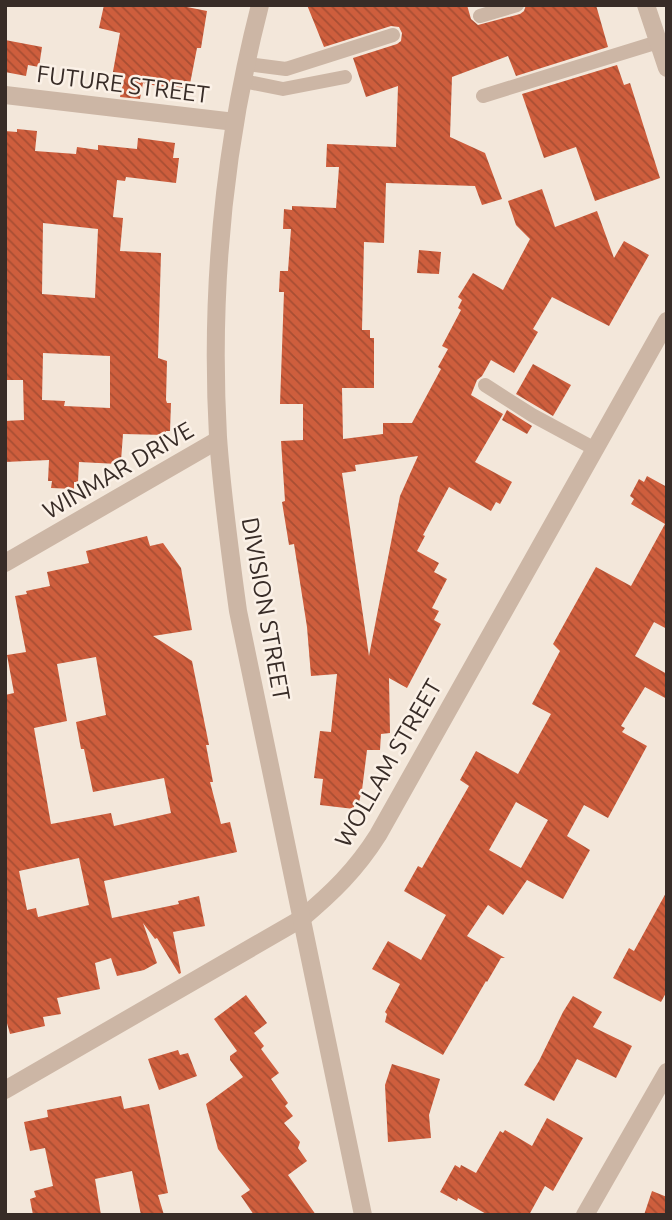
<svg xmlns="http://www.w3.org/2000/svg" width="672" height="1220" viewBox="0 0 672 1220" font-family="Ubuntu,sans-serif">
<style>
.building{fill:url(#building-back-hatch);fill-rule:evenodd}
.lines{fill:none;stroke-linecap:round;stroke-linejoin:round}
.service{stroke:#ccb6a5;stroke-width:14}
.minor{stroke:#ccb6a5;stroke-width:18}
.tertiary{stroke:#ccb6a5;stroke-width:18}
.labels{text-anchor:middle;dominant-baseline:central;stroke-width:5;stroke-linejoin:round;paint-order:stroke}
.street-label{font-size:24px;fill:#382c27;stroke:#fbf1e7}
</style>
<defs>
<pattern id="building-back-hatch" width="6" height="6" patternUnits="userSpaceOnUse" patternTransform="scale(1.75)"><rect width="6" height="6" fill="#ce5e3d"/><path d="M-1 5l2 2M0 0l6 6M5-1l2 2" fill="none" stroke="#a84e33"/></pattern>
</defs>
<rect width="100%" height="100%" fill="#f3e7da"/>
<!-- building -->
<g class="building">
<path d="M104,5H177L207,11L201,48H197L189,89L182,88L181,91L143,83L140,99L120,97L124,79L112,77L120,33L99,28Z"/>
<path d="M307,5H467L471,19L478,25L520,14L524,11L526,5H596L608,47L516,76L508,56L452,77L450,137L485,153L502,199L482,205L475,186L386,183L384,243L364,242L362,330H370V338H374V388H342L343,439L383,434V423H412L441,369L438,367L448,349L442,346L461,310L458,308L462,300L458,297L473,273L503,290L530,239L516,225L508,201L542,189L555,227L597,211L614,258L624,241L649,255L609,326L552,297L533,329L538,332L514,373L491,360L482,376L477,380L471,395L503,414L475,462L512,482L500,504L496,502L491,511L449,487L423,535L425,536L417,551L439,563L434,572L447,579L432,608L439,611L434,620L441,624L407,688L389,678L390,733L381,734L380,750H367L362,790L358,806H354V809L320,805L323,779L314,778L320,731L331,732L337,674L311,676L307,627L294,544L289,545L282,502L285,501L281,441L303,440V404H280L284,292H279L280,271H288L291,229H283L284,209L292,210V206L336,208L339,167H326L327,144L396,147L398,86L366,97L353,58L397,44L401,41L402,33L399,27L391,26L324,47ZM418,456L400,496L369,656L342,473L356,471L355,465Z"/>
<path d="M5,40L42,47L39,67L28,65L26,76L5,72Z"/>
<path d="M617,65L624,85L630,83L660,178L595,201L576,147L544,158L522,94Z"/>
<path d="M17,129L37,131L35,151L76,154L77,147L98,150V145L137,149L138,138L175,143L173,158H179L176,183L126,177L125,181L117,180L113,217L123,218L120,251L161,253L158,358L167,361L166,400L167,403H171L170,431H166V435L123,434L121,461L118,460V464L79,462L78,482H74V489L51,488L52,481H48L49,460L5,462V421L24,420L23,380H7V346H5V131L17,132ZM43,223L98,229L95,298L42,294ZM43,353L110,356V408L64,406L65,401L42,400Z"/>
<path d="M419,250L441,252L439,274L417,273Z"/>
<path d="M533,364L571,385L553,416L516,394Z"/>
<path d="M507,410L532,426L527,434L502,420Z"/>
<path d="M647,476L667,487V629L654,622L635,656L667,674V699L645,687L621,726L625,728L622,732L647,746L608,818L584,805L567,836L590,850L563,899L527,880L503,915L488,905L467,936L505,958H501L487,982L486,981L443,1055L385,1022L387,1014L385,1012L400,984L372,969L388,941L421,960L446,915L404,891L418,866L422,868L469,786L460,780L476,751L518,774L551,714L532,704L560,651L553,644L596,567L631,586L665,524L631,504L634,499L630,496L639,479L644,482ZM516,802L548,820L521,868L489,850Z"/>
<path d="M147,536L150,546L163,543L181,568L192,630L153,636L192,661L209,745H206L213,782H210L221,824L230,822L237,852L104,881L112,918L179,904L178,901L199,896L205,926L173,932L181,973L179,974L157,938L155,939L143,923L157,963L144,970L117,976L111,958L95,963L100,989L57,998L61,1014L43,1017L45,1026L10,1034L5,1016V695L14,693L7,655L26,652L15,596L27,594L26,591L50,586L47,572L89,563L86,551ZM96,657L106,715L76,722L81,749H84L93,792L164,778L171,813L114,826L111,813L51,824L34,728L67,721L57,664ZM79,858L89,905L38,917L36,908L27,910L19,871Z"/>
<path d="M667,891V991L661,1002L613,978L629,948L634,951Z"/>
<path d="M246,995L267,1023L254,1033L264,1046L261,1049L279,1073L271,1079L288,1103L285,1106L293,1116L284,1123L300,1142L298,1148L307,1161L288,1175L316,1215H254L241,1196L250,1190L218,1149L206,1104L243,1077L230,1060V1056L237,1051L214,1019Z"/>
<path d="M573,996L602,1012L593,1027L632,1046L616,1078L577,1059L554,1101L524,1085L539,1061L563,1012Z"/>
<path d="M178,1050L180,1055L188,1053L197,1076L159,1090L148,1059Z"/>
<path d="M392,1064L440,1079L429,1115L431,1138L388,1142L385,1085Z"/>
<path d="M121,1096L124,1109L149,1104L168,1193L158,1195L164,1215H141L132,1171L95,1179L101,1215H33L30,1199L36,1197L34,1191L53,1186L45,1148L30,1151L24,1122L48,1117L47,1110Z"/>
<path d="M547,1118L583,1138L553,1191L545,1186L529,1215H488L458,1198L457,1201L440,1192L455,1165L460,1168L461,1165L476,1173L500,1131L503,1133L505,1130L532,1146Z"/>
<path d="M652,1191L667,1197V1215H644Z"/>
</g>
<g class="lines">
<!-- service -->
<g class="service">
<path d="M480,16L517,5"/>
<path d="M247,64L286,69L393,35"/>
<path d="M243,81L283,89L345,77"/>
<path d="M483,96L658,42"/>
<path d="M485,385L532,415L595,449"/>
</g>
<!-- minor -->
<g class="minor">
<path d="M646,5L667,68"/>
<path d="M5,95L235,122"/>
<path d="M5,563L218,440"/>
<path d="M5,1090L301,919C332,893 356,870 378,835L667,321"/>
<path d="M585,1215L667,1072"/>
</g>
<!-- tertiary -->
<path class="tertiary" d="M260,5C224,145 210,293 218,437C222,495 230,553 238,611L363,1215"/>
</g>
<g class="labels">
<!-- street labels -->
<g class="street-label">
<text transform="translate(123 84) rotate(7)">FUTURE STREET</text>
<text transform="translate(118 470) rotate(-30)">WINMAR DRIVE</text>
<text transform="translate(266 609) rotate(80)">DIVISION STREET</text>
<text transform="translate(388 763) rotate(-60)">WOLLAM STREET</text>
</g>
</g>
<!-- border -->
<rect width="672" height="1220" fill="none" stroke="#382c27" stroke-width="14"/>
</svg>
